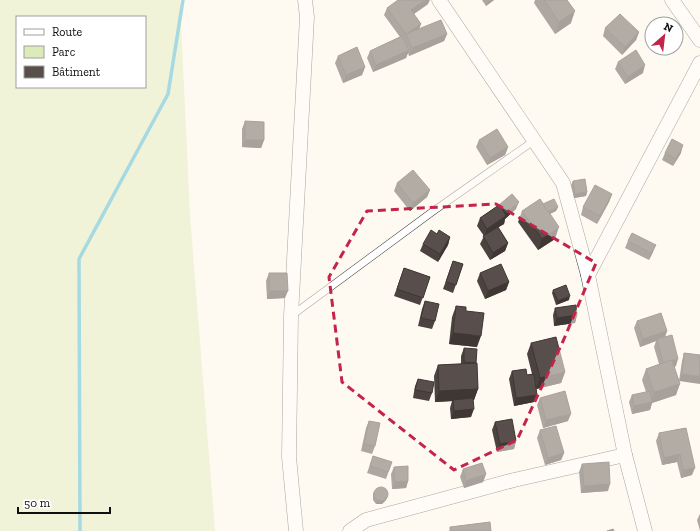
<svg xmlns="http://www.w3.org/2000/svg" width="700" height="531" viewBox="0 0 700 531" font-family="'Zilla Slab',serif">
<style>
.green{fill:#ddebba;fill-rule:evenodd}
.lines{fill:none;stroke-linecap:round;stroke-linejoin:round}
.stream{stroke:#3ab2d0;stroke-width:3.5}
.service-casing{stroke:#424242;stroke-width:8}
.minor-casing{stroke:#424242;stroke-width:15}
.service{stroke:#fff;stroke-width:7}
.minor{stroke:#fff;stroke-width:14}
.wall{fill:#4c4340}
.shaded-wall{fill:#3e3734}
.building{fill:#584e4b;stroke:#3e3734}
.marked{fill:none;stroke:#c3244a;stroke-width:3;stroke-dasharray:8 5;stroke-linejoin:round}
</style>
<rect width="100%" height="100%" fill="#fffaf1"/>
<!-- green -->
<path class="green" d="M0,0H180L190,215L215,531H0ZM17,17H145V87H17Z"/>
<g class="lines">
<!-- stream -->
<path class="stream" d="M80,531L79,259L168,94L183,0"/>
<defs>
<path id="service" d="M291,316L432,212L535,140"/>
<g id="minor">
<path d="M439,0L563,183L588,275L625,455L645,531"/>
<path d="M672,0L700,40"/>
<path d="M588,275L700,63"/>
<path d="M296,531L289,457L291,316L307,17L305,0"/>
<path d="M350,531L366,520L514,480L625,455"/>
</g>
</defs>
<!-- service casing -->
<use href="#service" class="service-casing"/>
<!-- minor casing -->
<use href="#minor" class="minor-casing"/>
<!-- service -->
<use href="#service" class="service"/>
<!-- minor -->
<use href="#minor" class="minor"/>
</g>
<!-- wall -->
<g class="wall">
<path d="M482,0H494L486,6Z"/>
<path d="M535,0H567L571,23L555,34L534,3Z"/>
<path d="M428,4L414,14L421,24L419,29L447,34L444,41L409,56L408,53L406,58L373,72L367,58L370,51L400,37L384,15L387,8Z"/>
<path d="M605,28L639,32L636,40L622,55L603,36Z"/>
<path d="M338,56L365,67L362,75L343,83L335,63Z"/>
<path d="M618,62L643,73L625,84L615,69Z"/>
<path d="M245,121L264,140L261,148L242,147V129Z"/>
<path d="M479,140L508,147L505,155L487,165L476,147Z"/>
<path d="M665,153H681L673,166L662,160Z"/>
<path d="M573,181L587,192L586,196L574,198L571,185Z"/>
<path d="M397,183L430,190L427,197L410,211L394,191Z"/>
<path d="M612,194L609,202L597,224L581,215L583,207Z"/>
<path d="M543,204L558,207L556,211L550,214L555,239L538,250L518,222L522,211Z"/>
<path d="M499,205L516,209L505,219L504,224L498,227L508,243L505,251L490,260L480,244L484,236L477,226L480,218Z"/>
<path d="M437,234L450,237L448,245L438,262L420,251L423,244Z"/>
<path d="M628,241L653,252L649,260L625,248Z"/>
<path d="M453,261L463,264L453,293L443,289Z"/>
<path d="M404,268L430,277L420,305L394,296Z"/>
<path d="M269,273L285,298L267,299L266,281Z"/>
<path d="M480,273L509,282L506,290L485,299L477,281Z"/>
<path d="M553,290L569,300L556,305L552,293Z"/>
<path d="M425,301L435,321L432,329L418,326L422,309Z"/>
<path d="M456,306L477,347L449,344L452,317Z"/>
<path d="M555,308L577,315L575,323L554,326L553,315Z"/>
<path d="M637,321L667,331L665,337L676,366L674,367L679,381L682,361L684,353L700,355L679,381L676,395L652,403L650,410L632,414L629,402L632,395L646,392L642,380L646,369L659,364L654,347L656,341L640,347L634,328Z"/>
<path d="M531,343L565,372L561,383L536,389L534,402L514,406L509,379L512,371L527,375L532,374L527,354Z"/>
<path d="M464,348L476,363L478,389L474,400H473L471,417L451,419L450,408L452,401L435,402L434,376L438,365L461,364V356Z"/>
<path d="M418,379L432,393L429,401L413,398L415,386Z"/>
<path d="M540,398L568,421L543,428L537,405Z"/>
<path d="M369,421L375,446L372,454L361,451L366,428Z"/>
<path d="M495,422L516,441L514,449L497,452L492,430Z"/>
<path d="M686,428L692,475L681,478L677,462L662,465L656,441L659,433Z"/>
<path d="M540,430L564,453L561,460L545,465L537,438Z"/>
<path d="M373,456L392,462L386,479L367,473Z"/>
<path d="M582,464L608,491L581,493L579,472Z"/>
<path d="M394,467L408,481L406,488L392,489L391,474Z"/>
<path d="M463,469L486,474L483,482L464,488L460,477Z"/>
<path d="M374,491L387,497L386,500L382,504H376L373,500V494Z"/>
<path d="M700,514V531L697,520Z"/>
</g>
<!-- shaded-wall -->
<g class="shaded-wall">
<path d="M425,0H430L428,4L408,18L411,10Z"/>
<path d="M490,0H494L486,6L487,2Z"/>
<path d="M575,11L571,23L555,34L559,22Z"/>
<path d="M421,24L418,31L406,34L403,42L406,34Z"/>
<path d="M639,32L636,40L622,55L625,47Z"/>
<path d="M447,34L444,41L409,56L412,48Z"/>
<path d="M409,50L406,58L373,72L376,65Z"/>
<path d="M645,65L643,73L625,84L628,77Z"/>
<path d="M365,67L362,75L343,83L346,75Z"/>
<path d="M245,140H264L261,148L242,147Z"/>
<path d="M683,145L681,153L673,166L676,159Z"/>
<path d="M508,147L505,155L487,165L490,158Z"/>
<path d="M430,190L427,197L410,211L413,203Z"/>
<path d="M587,192L586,196L574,198L575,194Z"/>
<path d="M612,194L609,202L597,224L600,216Z"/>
<path d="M519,202L516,209L505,219L504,224L484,236L487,229L505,217L506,213Z"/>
<path d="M558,207L556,211L545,216L546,212Z"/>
<path d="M559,227L555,239L538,250L542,239Z"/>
<path d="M450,237L448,245L438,262L440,254Z"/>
<path d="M508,243L505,251L490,260L493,253Z"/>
<path d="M656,245L653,252L649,260L651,253Z"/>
<path d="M509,282L506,290L485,299L488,291Z"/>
<path d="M270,291H288L285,298L267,299Z"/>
<path d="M570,296L569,300L556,305L558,301Z"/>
<path d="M577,315L575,323L554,326L557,318Z"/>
<path d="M667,331L664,339H657L656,341L640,347L643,339Z"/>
<path d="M453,333L481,336L477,347L449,344Z"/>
<path d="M678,359L676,366L661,370L663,363Z"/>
<path d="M565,372L561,383L536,389L540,378Z"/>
<path d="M682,374L700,376V384L679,381Z"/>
<path d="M680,384L676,395L652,403L650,410L632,414L634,406L650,403L654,392Z"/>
<path d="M478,389L474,400L435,402L439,391Z"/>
<path d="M537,395L534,402L514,406L516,398Z"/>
<path d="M474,409L471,417L451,419L454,411Z"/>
<path d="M571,414L568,421L543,428L546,420Z"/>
<path d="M516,441L514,449L497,452L500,444Z"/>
<path d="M564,453L561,460L545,465L548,458Z"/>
<path d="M680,454L677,462L662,465L664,458Z"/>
<path d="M695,468L692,475L681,478L683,470Z"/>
<path d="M486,474L483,482L464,488L466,481Z"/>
<path d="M408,481L406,488L392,489L395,482Z"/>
<path d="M610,484L608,491L581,493L584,486Z"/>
<path d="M387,497L386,500L382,504H376L378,500Z"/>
</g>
<!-- building -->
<g class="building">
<path d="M398,0H425L411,10L421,24L406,34L387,8Z"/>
<path d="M544,0H567L575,11L559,22Z"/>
<path d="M620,14L639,32L625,47L605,28Z"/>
<path d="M441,20L447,34L412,48L406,34Z"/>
<path d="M402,36L409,50L376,65L370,51Z"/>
<path d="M357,47L365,67L346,75L338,56Z"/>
<path d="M636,50L645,65L628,77L618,62Z"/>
<path d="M245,121L264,122V140H245Z"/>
<path d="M497,129L508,147L490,158L479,140Z"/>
<path d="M672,139L683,145L676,159L665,153Z"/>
<path d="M413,170L430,190L413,203L397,183Z"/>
<path d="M585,179L587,192L575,194L573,181Z"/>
<path d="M595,185L612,194L600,216L583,207Z"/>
<path d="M512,194L519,202L506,213L502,208L506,216L487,229L480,218L499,205Z"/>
<path d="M540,199L559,227L542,239L522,211Z"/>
<path d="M554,199L558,207L548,212L543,204Z"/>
<path d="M498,227L508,243L493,253L483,236Z"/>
<path d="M431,230L437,234L439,230L450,237L440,254L423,244Z"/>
<path d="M632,233L656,245L651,253L628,241Z"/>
<path d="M453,261L463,264L456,285L446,282Z"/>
<path d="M501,264L509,282L488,291L480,273Z"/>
<path d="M404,268L430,277L423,298L397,289Z"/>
<path d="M269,273H287L288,291H270Z"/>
<path d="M566,285L570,296L558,301L553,290Z"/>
<path d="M425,301L439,304L435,321L421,318Z"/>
<path d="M576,305L577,315L557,318L555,308Z"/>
<path d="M456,306L466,307V311L484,313L481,336L453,333Z"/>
<path d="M661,313L667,331L643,339L637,321Z"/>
<path d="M672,335L678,359L663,363L657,339Z"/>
<path d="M556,337L565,372L540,378L531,343Z"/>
<path d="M464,348L477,349L476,363L464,362Z"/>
<path d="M684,353L700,355V376L682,374Z"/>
<path d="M672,360L680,384L654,392L646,369Z"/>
<path d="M477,363L478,389L439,391L438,365Z"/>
<path d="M526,369L527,375L534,374L537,395L516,398L512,371Z"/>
<path d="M418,379L434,382L432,393L415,390Z"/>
<path d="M565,391L571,414L546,420L540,398Z"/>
<path d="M650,391L652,402L634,406L632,395Z"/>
<path d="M473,398L474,409L454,411L453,400Z"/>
<path d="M512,419L516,441L500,444L495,422Z"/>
<path d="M369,421L380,423L375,446L364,444Z"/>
<path d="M556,426L564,453L548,458L540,430Z"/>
<path d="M686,428L695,468L683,470L680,454L664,458L659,433Z"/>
<path d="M373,456L392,462L388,472L370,466Z"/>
<path d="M609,462L610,484L584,486L582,464Z"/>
<path d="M482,463L486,474L466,481L463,469Z"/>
<path d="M408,466V481L395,482L394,467Z"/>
<circle cx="381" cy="494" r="7"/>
<path d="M490,522L491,531H450V527Z"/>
<path d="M613,529L614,531H607Z"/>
</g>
<!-- marked area -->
<path d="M0 0H700V531H0ZM496,204L596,263L564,339L517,440L454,470L342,382L329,277L367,211Z" fill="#fffaf1" fill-opacity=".55" fill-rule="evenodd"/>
<path class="marked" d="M496,204L596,263L564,339L517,440L454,470L342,382L329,277L367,211Z"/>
<!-- legend -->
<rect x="16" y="16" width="130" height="72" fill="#ffffff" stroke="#9f9f9f"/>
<rect x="24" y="29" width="20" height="6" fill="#ffffff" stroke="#9f9f9f"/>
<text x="52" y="36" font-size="12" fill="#0f0f0f">Route</text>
<rect x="24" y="46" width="20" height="12" fill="#ddebba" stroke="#9f9f9f"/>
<text x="52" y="56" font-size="12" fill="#0f0f0f">Parc</text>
<rect x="24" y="66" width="20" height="12" fill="#584e4b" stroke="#9f9f9f"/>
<text x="52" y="76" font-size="12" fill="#0f0f0f">Bâtiment</text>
<!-- north arrow -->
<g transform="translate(664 36) rotate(28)"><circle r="19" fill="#ffffff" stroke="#9f9f9f"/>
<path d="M0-3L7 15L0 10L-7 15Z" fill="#c3244a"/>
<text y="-6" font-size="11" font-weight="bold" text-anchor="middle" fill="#0f0f0f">N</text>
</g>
<!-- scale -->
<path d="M18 507v6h92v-6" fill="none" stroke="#0f0f0f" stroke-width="2"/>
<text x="24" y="507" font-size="12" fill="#0f0f0f" stroke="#ffffff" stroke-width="3" paint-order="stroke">50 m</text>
</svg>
